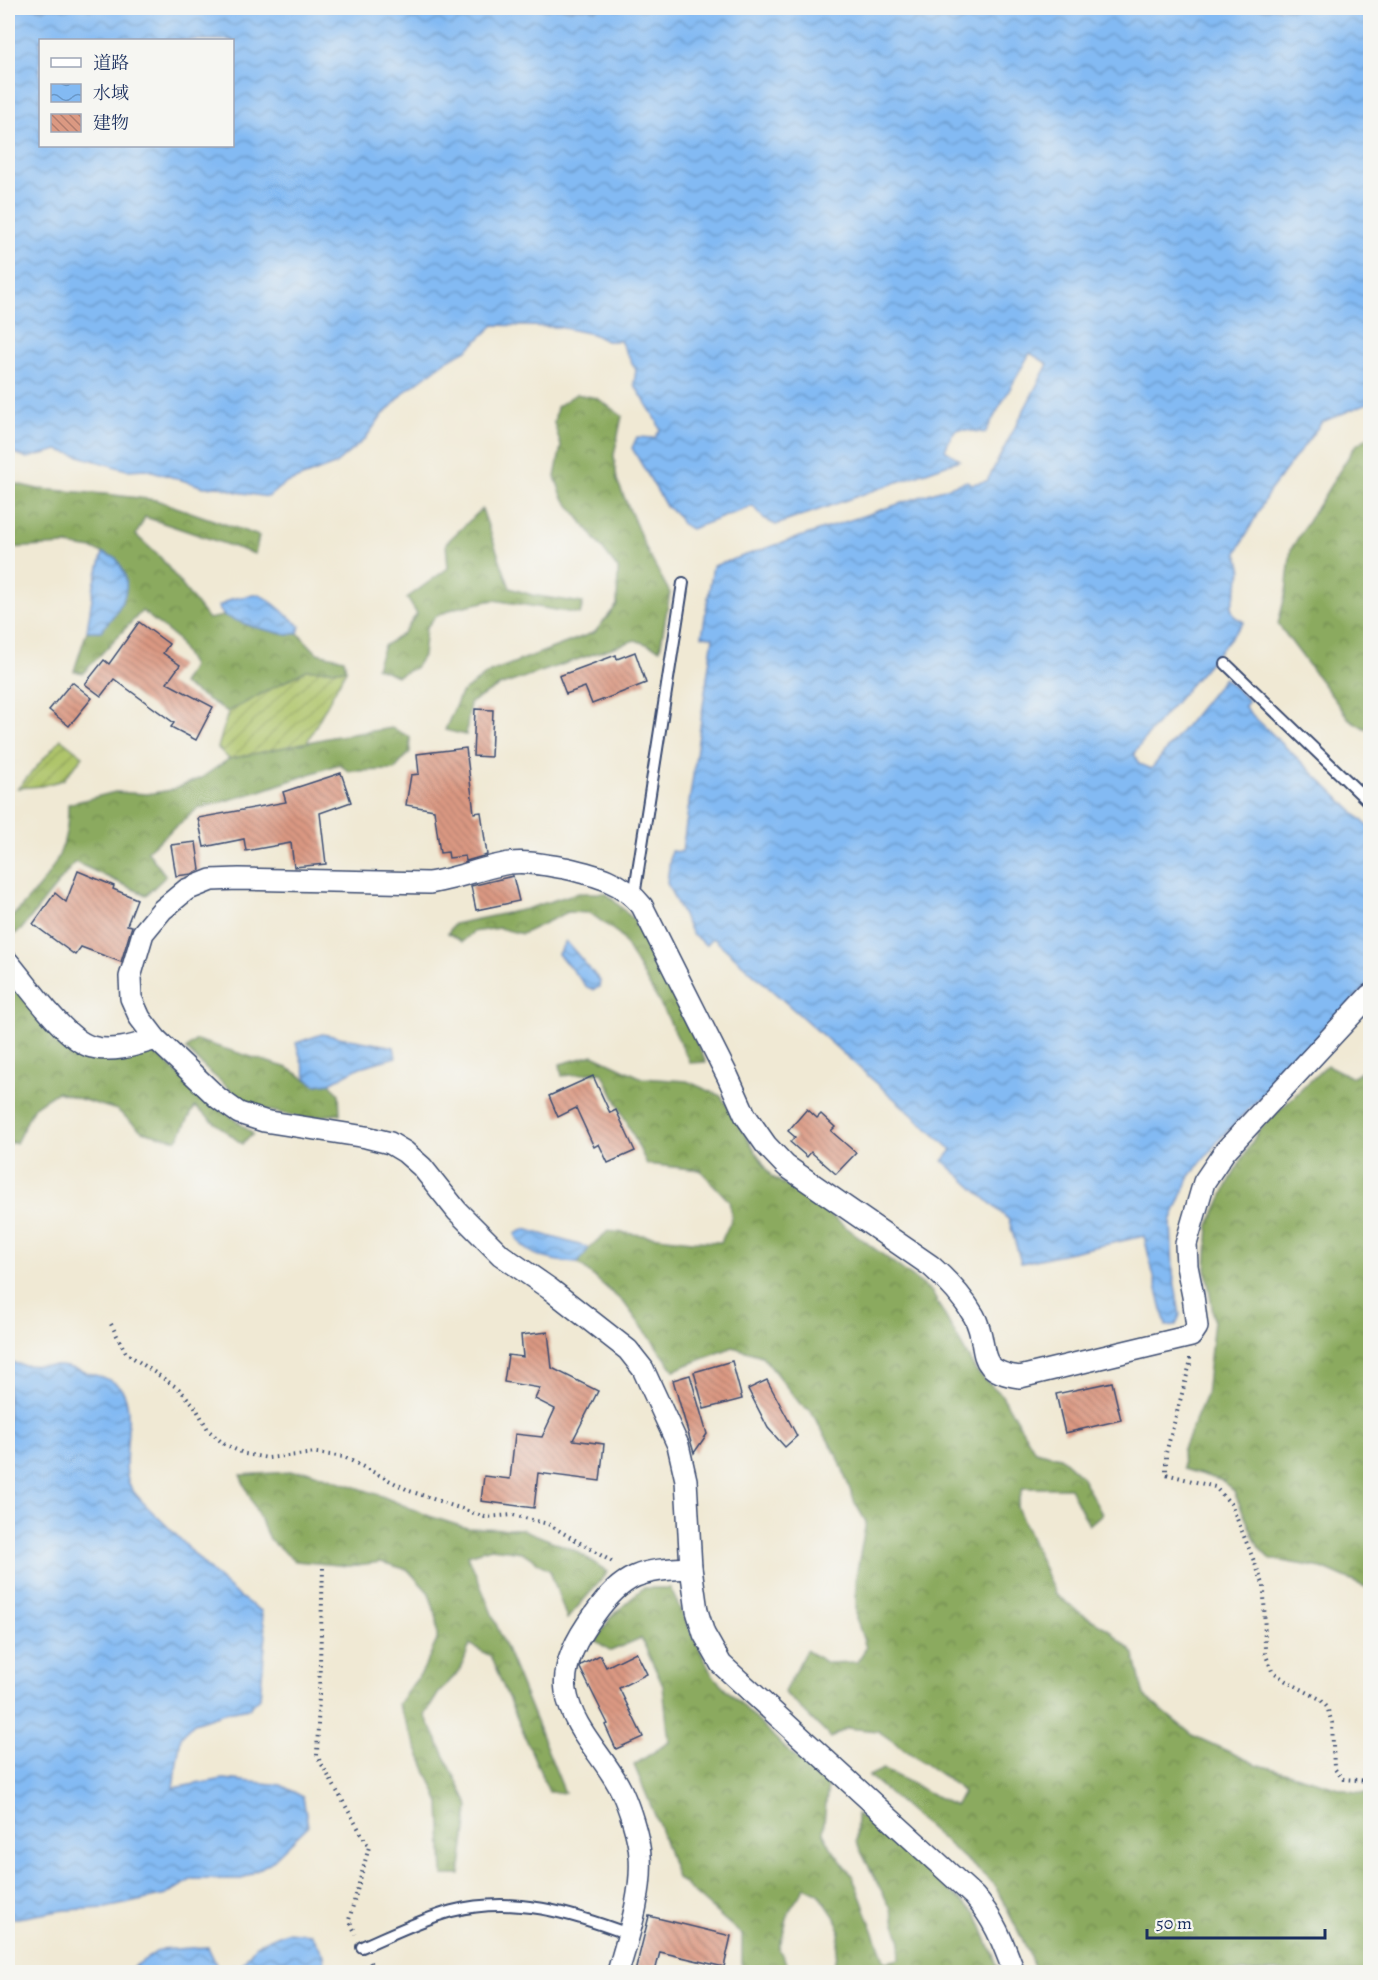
<svg xmlns="http://www.w3.org/2000/svg" width="1378" height="1980" viewBox="0 0 1378 1980" font-family="Alegreya,'Noto Serif JP',serif">
<style>
.forest{fill:url(#forest-crowns);stroke:#536c5e;stroke-width:1.5}
.garden{fill:url(#garden-furrows);stroke:#657a64;stroke-width:1.5}
.water{fill:url(#water-waves);stroke:#4f74a8;stroke-width:1.5;fill-rule:evenodd}
.building{fill:url(#building-back-hatch)}
.lines{fill:none;stroke-linecap:round;stroke-linejoin:round}
.lane-casing{stroke:#3b4b70;stroke-width:14}
.street-casing{stroke:#3b4b70;stroke-width:24}
.path{stroke:#3b4b70;stroke-width:4;stroke-dasharray:1.5 4.5;stroke-linecap:butt}
.lane{stroke:#fff;stroke-width:10}
.street{stroke:#fff;stroke-width:21}
</style>
<defs>
<pattern id="forest-crowns" width="20" height="18" patternUnits="userSpaceOnUse" patternTransform="scale(1.5)"><rect width="20" height="18" fill="#8baa5e"/><path d="M2 6a3 3 0 1 1 6 0M12 15a3 3 0 1 1 6 0" fill="none" stroke="#718b51"/></pattern>
<pattern id="garden-furrows" width="10" height="10" patternUnits="userSpaceOnUse" patternTransform="scale(1.5)"><rect width="10" height="10" fill="#afc56a"/><path d="M-1 1l2-2M0 10L10 0M9 11l2-2" fill="none" stroke="#8ea05a"/></pattern>
<pattern id="water-waves" width="16" height="10" patternUnits="userSpaceOnUse" patternTransform="scale(1.5)"><rect width="16" height="10" fill="#83baf3"/><path d="M0 5q4-4 8 0t8 0" fill="none" stroke="#6a98c8"/></pattern>
<pattern id="building-back-hatch" width="6" height="6" patternUnits="userSpaceOnUse" patternTransform="scale(1.5)"><rect width="6" height="6" fill="#db9982"/><path d="M-1 5l2 2M0 0l6 6M5-1l2 2" fill="none" stroke="#b17d6e"/></pattern>
</defs>
<rect width="100%" height="100%" fill="#f6f6f2"/>
<filter id="ink" filterUnits="userSpaceOnUse"><feTurbulence type="fractalNoise" baseFrequency=".0167" numOctaves="2"/><feDisplacementMap in="SourceGraphic" scale="12" xChannelSelector="R" yChannelSelector="G"/><feConvolveMatrix kernelMatrix="1 2 1 2 8 2 1 2 1" color-interpolation-filters="sRGB"/></filter>
<filter id="wash" filterUnits="userSpaceOnUse"><feTurbulence type="fractalNoise" baseFrequency=".008" numOctaves="4" result="noise"/><feDisplacementMap in="SourceGraphic" scale="24" xChannelSelector="R" yChannelSelector="G"/><feGaussianBlur stdDeviation="1.35" result="paint"/><feColorMatrix in="noise" values="0 0 0 0 0 0 0 0 0 0 0 0 0 0 0 0 0 1.4 0 .05"/><feComposite in="paint" operator="in"/></filter>
<g filter="url(#wash)">
<rect width="100%" height="100%" fill="#f0e9d4"/>
<!-- forest -->
<g class="forest">
<path d="M576,394L597,398L622,416L614,455L617,480L648,553L670,593L660,649L635,640L499,686L470,703L466,735L445,730L461,693L490,672L595,632L617,605L618,569L562,496L555,477L561,446L554,423L557,407Z"/>
<path d="M1370,436V729L1364,728L1349,719L1278,624L1286,592L1291,549L1355,446Z"/>
<path d="M8,482L38,489L105,494L156,500L259,536L255,554L145,517L136,535L161,558L208,619L224,616L254,627L288,635L298,633L317,653L344,659L346,670H307L228,712L182,684L192,666L176,638L142,611L83,673L74,671L87,631H101L116,558L93,549L66,545L8,548Z"/>
<path d="M482,509L510,588L532,595L583,603L580,614L494,600L455,608L435,617L426,628L423,656L415,668L397,676L376,667L384,646L402,634L417,614L407,598L448,568L446,543Z"/>
<path d="M392,728L410,737V752L394,770L348,771L339,764L260,791L197,809L147,851L166,876L146,895L75,862L21,930L8,938V921C32,895 60,869 66,832C68,823 68,813 68,804L115,792L147,794L171,790L201,778L229,759L332,737Z"/>
<path d="M577,893H606L634,920L658,964L706,1062L690,1063L666,1014L620,935L590,913L568,912L522,934L499,928L473,932L462,942L448,933L454,924L526,909Z"/>
<path d="M8,975C30,1005 53,1047 92,1058C111,1063 136,1056 156,1053L178,1074L253,1134L242,1144L195,1107L177,1140L142,1131L117,1110L57,1092L34,1107L16,1143H8Z"/>
<path d="M196,1040L288,1068L316,1085L330,1083L339,1094L340,1114L303,1118L258,1108L237,1095L206,1069L186,1049Z"/>
<path d="M593,1055L642,1078L687,1081L721,1096L771,1176L822,1209L931,1291L976,1371L1001,1394L1035,1451L1060,1457L1081,1476L1102,1514L1089,1525L1070,1488H1023L1017,1507L1055,1594L1082,1614L1108,1629L1134,1654L1144,1696L1194,1736L1256,1764L1350,1791L1370,1794V1972H1035L1029,1953L994,1884L869,1776L883,1769L955,1806L963,1793L957,1786L878,1731L847,1728L831,1738L784,1692L806,1650L827,1663L857,1662L866,1648L856,1618V1576L866,1522L855,1503L838,1457L810,1410L801,1405L762,1356L733,1347L674,1370L625,1304L578,1263L589,1248L608,1231L692,1241L721,1242L732,1218L729,1201L700,1170L647,1164L602,1072L562,1076L560,1064Z"/>
<path d="M1327,1065L1351,1077L1370,1068V1589L1322,1568L1270,1559L1259,1548L1234,1492L1223,1481L1183,1469L1182,1451L1206,1395L1214,1320L1206,1269L1209,1225L1230,1180L1259,1130Z"/>
<path d="M309,1471L379,1495L429,1516L467,1528L522,1529L576,1551L608,1572L567,1619L550,1571L522,1552L491,1548L468,1555L565,1793L549,1792L490,1656L470,1644L461,1669L438,1694L425,1715L469,1806L460,1875H443L440,1803L398,1704L422,1672L437,1640V1619L429,1593L408,1570L381,1562L349,1566L295,1561L269,1539L240,1475Z"/>
<path d="M643,1588H670L713,1676L786,1749L828,1785L823,1832L832,1849L853,1877L885,1962L899,1959L901,1942L890,1907L856,1842L857,1814L879,1829L977,1915L1000,1972H833L840,1930L834,1916L819,1894L805,1887L789,1911L779,1949L791,1972H750L742,1967V1935L677,1878L659,1825L634,1765L669,1742L663,1686L641,1638L611,1651L596,1641L611,1617Z"/>
</g>
<!-- garden -->
<g class="garden">
<path d="M307,670H346L307,742L229,759L218,748L228,712Z"/>
<path d="M61,739L83,756L63,780L41,786L18,788Z"/>
</g>
<!-- water -->
<g class="water">
<path d="M8,8H1370V402L1322,422L1269,492L1237,552L1242,570L1231,608L1235,617L1244,622L1151,731L1134,753L1139,764L1151,769L1224,678L1249,701L1244,707L1370,828V982L1219,1140L1190,1176L1171,1221L1173,1273L1180,1315L1176,1325L1166,1326L1144,1236L1021,1263L1009,1220L943,1161L952,1150L713,938L706,945L692,934L667,883L671,851L682,852L713,637L702,636L713,566L967,481L972,484L987,481L1048,364L1030,353L985,433L958,429L952,434L945,450L960,460L776,525C765,521 760,515 753,506L691,529L682,524L678,516L666,506L632,448L637,437L655,438L660,430L657,421L634,384L636,370L620,341H606L593,334L559,327L494,325L467,350L446,361L407,390L380,418L365,439L334,465L284,484L268,497L237,492L218,486L204,487L146,469L127,470L58,450L27,458L8,450ZM40,40H232V146H40Z"/>
<path d="M103,553L116,558C119,563 123,570 125,575C132,597 113,616 101,631H87L94,585Z"/>
<path d="M259,594L274,604L300,626L298,633L288,635L254,627L224,616L218,607L231,599Z"/>
<path d="M566,941L600,981L599,987L594,990L587,987L558,954Z"/>
<path d="M322,1034L394,1047L396,1057L360,1067L330,1083L316,1085L307,1079L296,1043Z"/>
<path d="M525,1229L589,1248L578,1263C556,1262 524,1258 515,1234Z"/>
<path d="M8,1361C26,1369 47,1363 67,1367C76,1369 108,1378 115,1383C141,1399 119,1458 129,1484C134,1496 156,1515 166,1525C197,1555 223,1589 261,1611L266,1635L260,1697L249,1708L227,1712L194,1723L181,1736L173,1788L224,1779L281,1785L303,1797L308,1826L271,1862L242,1879H192L166,1895L106,1908L65,1910L18,1918H8Z"/>
<path d="M286,1932L311,1934L324,1955L325,1972H126L159,1950L208,1947L217,1966H241L256,1945Z"/>
</g>
<g id="blocks">
<!-- building -->
<g class="building">
<path d="M139,622L169,644L163,653L180,665L167,683L213,707L196,740L171,727L174,723L114,679L101,696L85,684L104,660L109,664Z"/>
<path d="M635,652L646,683L592,704L585,687L566,694L559,676L616,655L617,659Z"/>
<path d="M72,682L92,698L69,726L49,710Z"/>
<path d="M475,709L493,710L491,757L473,756Z"/>
<path d="M466,748L474,813L481,812L487,855L466,861L465,856L449,858L448,852L440,853L434,810L406,805L411,775L419,774L417,754Z"/>
<path d="M341,773L351,802L320,813L326,864L294,867L291,843L246,851L244,839L204,847L198,818L286,802L283,792Z"/>
<path d="M196,842L200,870L192,874L176,876L171,845Z"/>
<path d="M78,871L114,886L113,889L137,899L127,925L132,926L121,962L81,947L75,955L33,924L55,893L66,902Z"/>
<path d="M513,876L519,901L476,910L471,886Z"/>
<path d="M593,1076L610,1113L616,1110L635,1151L608,1163L599,1144L594,1147L576,1108L558,1117L549,1096Z"/>
<path d="M807,1109L817,1118L821,1114L835,1127L831,1131L856,1153L836,1174L811,1152L807,1157L790,1142L795,1137L788,1131Z"/>
<path d="M548,1332L552,1368L598,1391L573,1440L604,1444L600,1481L538,1473L534,1508L481,1501L484,1476L510,1479L515,1434L542,1437L555,1409L535,1399L540,1388L504,1382L508,1355L523,1357L521,1335Z"/>
<path d="M732,1361L742,1399L704,1409L694,1372Z"/>
<path d="M690,1375L707,1434L694,1453L673,1380Z"/>
<path d="M767,1380L797,1436L785,1447L768,1428L748,1389Z"/>
<path d="M1112,1382L1121,1420L1065,1433L1056,1394Z"/>
<path d="M636,1652L647,1674L619,1688L643,1737L616,1749L605,1725L608,1724L580,1668L581,1665L600,1655L606,1667Z"/>
<path d="M649,1916L731,1936L724,1967L660,1952L655,1972H635Z"/>
</g>
</g>
</g>
<g filter="url(#ink)">
<use href="#blocks" fill-opacity="0" stroke="#3b4b70" stroke-width="1.5"/>
<g class="lines">
<defs>
<g id="lane">
<path d="M1226,664L1370,803"/>
<path d="M634,896L683,583"/>
<path d="M362,1947C392,1934 422,1919 452,1911C513,1895 572,1913 628,1934"/>
</g>
<g id="street">
<path d="M8,962C26,983 66,1041 92,1047C113,1053 136,1045 156,1039"/>
<path d="M618,1972C628,1937 643,1893 640,1856C639,1837 629,1807 621,1790C605,1757 572,1729 566,1691C562,1664 579,1635 594,1615C624,1573 641,1570 691,1568"/>
<path d="M1014,1972C1003,1943 995,1920 974,1896L721,1664L704,1634L697,1611L691,1568L686,1480L678,1445L643,1369L628,1350L550,1289L501,1255L457,1211L422,1167L405,1152L390,1143L366,1137L264,1121L239,1113L218,1098L156,1039L140,1018L131,998L130,977L143,933L162,910L186,890L211,880L239,879L429,883C457,879 483,867 510,863C529,861 546,865 565,868C595,875 622,881 642,906L728,1077L745,1115L766,1145L786,1166L931,1266C947,1280 963,1297 974,1316C991,1347 971,1371 1020,1377L1191,1336L1197,1327L1193,1296L1187,1266L1186,1244L1204,1182L1225,1151L1370,995"/>
</g>
</defs>
<!-- lane casing -->
<use href="#lane" class="lane-casing"/>
<!-- street casing -->
<use href="#street" class="street-casing"/>
<!-- path -->
<g class="path">
<path d="M111,1324L126,1353L179,1389L194,1405L209,1431L224,1444L245,1454L268,1458L316,1453L344,1457L410,1491L485,1517L513,1515L548,1524L614,1563"/>
<path d="M1190,1358V1364L1166,1453V1474L1215,1487L1231,1504L1264,1586L1265,1653L1272,1671L1286,1681L1320,1699L1327,1707L1332,1723L1334,1768L1343,1779L1370,1781"/>
<path d="M323,1568L317,1756L369,1847L349,1920L356,1934"/>
<path d="M370,1962L375,1972"/>
</g>
<!-- lane -->
<use href="#lane" class="lane"/>
<!-- street -->
<use href="#street" class="street"/>
</g>
</g>
<!-- margin -->
<rect width="1378" height="1980" fill="none" stroke="#f6f6f2" stroke-width="30"/>
<!-- legend -->
<rect x="39" y="39" width="195" height="108" fill="#f6f6f2" stroke="#9ea6b7" stroke-width="1.5"/>
<rect x="51" y="58" width="30" height="9" fill="#ffffff" stroke="#9ea6b7" stroke-width="1.5"/>
<text x="93" y="69" font-size="18" fill="#1b2f5e">道路</text>
<rect x="51" y="84" width="30" height="18" fill="url(#water-waves)" stroke="#9ea6b7" stroke-width="1.5"/>
<text x="93" y="99" font-size="18" fill="#1b2f5e">水域</text>
<rect x="51" y="114" width="30" height="18" fill="url(#building-back-hatch)" stroke="#9ea6b7" stroke-width="1.5"/>
<text x="93" y="129" font-size="18" fill="#1b2f5e">建物</text>
<!-- scale -->
<path d="M1147 1929v9h178v-9" fill="none" stroke="#1b2f5e" stroke-width="3"/>
<text x="1156" y="1929" font-size="18" fill="#1b2f5e" stroke="#f6f6f2" stroke-width="4.5" paint-order="stroke">50 m</text>
</svg>
